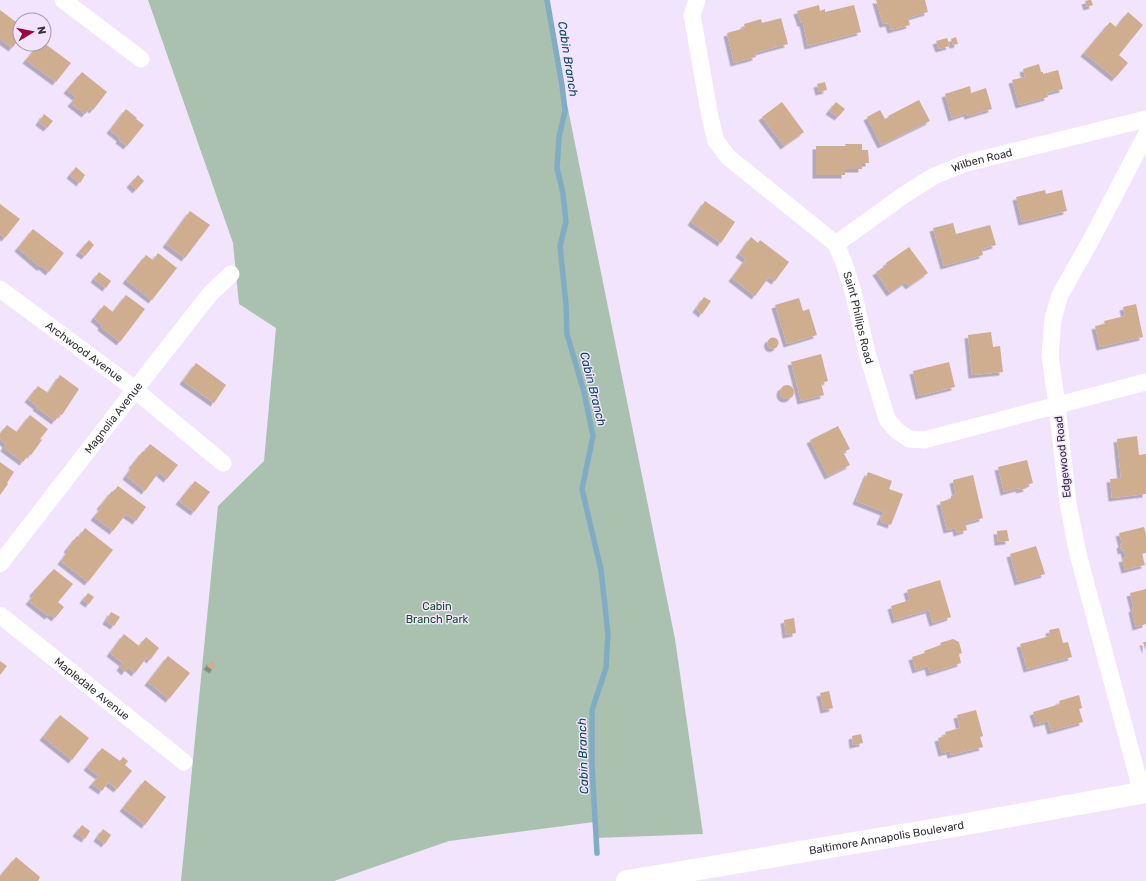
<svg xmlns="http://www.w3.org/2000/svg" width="1146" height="881" viewBox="0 0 1146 881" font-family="Rubik,sans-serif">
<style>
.green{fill:#aac1b0}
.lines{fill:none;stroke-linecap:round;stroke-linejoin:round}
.stream{stroke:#80adc3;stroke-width:5.5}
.building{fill:#cfad8f;filter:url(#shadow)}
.minor{stroke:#fff;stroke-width:17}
.secondary{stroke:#fff;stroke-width:22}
.labels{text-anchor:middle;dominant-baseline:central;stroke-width:3;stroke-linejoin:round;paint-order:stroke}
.street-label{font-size:11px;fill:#332e37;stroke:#f1e4fc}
.park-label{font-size:11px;fill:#114e29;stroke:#f1e4fc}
.water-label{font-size:12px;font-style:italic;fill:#06455c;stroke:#f1e4fc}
</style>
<defs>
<filter id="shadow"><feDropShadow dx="-3.5" dy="3.5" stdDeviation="0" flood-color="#0004"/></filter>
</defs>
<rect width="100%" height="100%" fill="#f1e4fc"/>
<!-- green -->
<path class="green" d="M148,0H546L675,639L703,834L596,838L594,822L449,841L334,881H181L218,506L264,461L276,328L239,304L233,243Z"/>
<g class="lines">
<!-- stream -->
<path class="stream" d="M547,0L562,85L565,111L559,137L557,168L563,193L566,222L560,246L566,305L567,334L584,392L593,436L582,489L601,570L608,634L606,668L592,710V766L597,853"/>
</g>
<!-- building -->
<g class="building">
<path d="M876,0H925L928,12L908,18L910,25L891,30L889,23L883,24Z"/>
<path d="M1089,0H1091L1093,5L1087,7L1085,1Z"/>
<path d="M819,5L820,11L825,9V12L854,5L861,32L808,46L803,23H801L797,11Z"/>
<path d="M0,10L20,25V38L12,48L0,39Z"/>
<path d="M1128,12L1143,25L1119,55L1128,63L1115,78L1084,53L1110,22L1116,27Z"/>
<path d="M781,18L788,44L755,53L756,57L734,63L727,33L745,28L744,24L761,19L762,23Z"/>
<path d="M956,37L958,44L953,45L951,39Z"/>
<path d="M947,38L950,46L939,49L936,41Z"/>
<path d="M44,43L71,63L56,82L26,60L39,44H44Z"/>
<path d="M1039,64L1041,72H1043V74L1058,70L1063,89L1047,93L1048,97L1019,105L1012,80L1025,77L1023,69Z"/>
<path d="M82,72L107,92L93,110L90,108L85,114L71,103L76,97L67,90Z"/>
<path d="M825,82L827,90L819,92L817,84Z"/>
<path d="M970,86L971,93L986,88L992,109L968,116L967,113L952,118L945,94Z"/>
<path d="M919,100L930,121L881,145L867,117L880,110L885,119L889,117L888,116Z"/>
<path d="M782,102L804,132L784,146L762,117Z"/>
<path d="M836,102L845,109L838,117L829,111Z"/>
<path d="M126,109L137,118L136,119L144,125L127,146L119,140L120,138L110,130Z"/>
<path d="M44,114L53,121L47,128L39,122Z"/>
<path d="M845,144H862V150H868L869,163H862V169H845V175H816V146H846Z"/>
<path d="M76,167L85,175L80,183L70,175Z"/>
<path d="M138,175L144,181L136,190L130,184Z"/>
<path d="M1045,190L1046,194L1062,190L1067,211L1022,222L1016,197Z"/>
<path d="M705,201L735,222L721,243L691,222Z"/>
<path d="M0,204L20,219L5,238L0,234Z"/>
<path d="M190,211L210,225L185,258L166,244Z"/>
<path d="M953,223L956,234L990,225L996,245L982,249L983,255L944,266L933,228Z"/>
<path d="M33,229L64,253L49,272L42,266L41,267H40L18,248Z"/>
<path d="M751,237L758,243L760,240L789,262L775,281L769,277L755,296L732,278L746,259L739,254Z"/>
<path d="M89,240L94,245L85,256L79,252Z"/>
<path d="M909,247L928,273L909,286L906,282L890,293L876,272L887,265L886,263Z"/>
<path d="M158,253L177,268L152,300L126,280L146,255L153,260Z"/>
<path d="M99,272L111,281L106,288L94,279Z"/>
<path d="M126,295L145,309L120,342L101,327L102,325L94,318L104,305L113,312Z"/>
<path d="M704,297L711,301L702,314L696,309Z"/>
<path d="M799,298L803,311L809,309L817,335L787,344L775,305Z"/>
<path d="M1136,304L1143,337L1100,347L1095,326L1105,324L1104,321L1125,316L1123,307Z"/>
<path d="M991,332L993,347L1000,346L1003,372L972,375L968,335Z"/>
<circle cx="773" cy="343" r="5.5"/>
<path d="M821,354L828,381L821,383L824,395L801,401L791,362Z"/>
<path d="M949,362L955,387L919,396L913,371Z"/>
<path d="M196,363L226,385L214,403L183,381Z"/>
<path d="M60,375L79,389L62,415L60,414L55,421L36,407L37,406L28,399L38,386L48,393Z"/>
<circle cx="787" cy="392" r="7"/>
<path d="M30,415L48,429L40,439L42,440L31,455L29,454L23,462L4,448L6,444L0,439V434L7,425L17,432Z"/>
<path d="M838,426L850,449L843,452L850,465L828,476L810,440Z"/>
<path d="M1137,436L1139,455L1146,454V494L1112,498L1110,479L1121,478L1117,439Z"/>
<path d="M150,444L178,465L167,479L159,472L145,491L126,476L133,466L132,465L143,451L144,452Z"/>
<path d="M1027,460L1033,483L1026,485L1027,488L1020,490L1019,488L1004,492L998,467Z"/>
<path d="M0,462L14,472L7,483L8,484L0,495Z"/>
<path d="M868,472L892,481L889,489L903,494L891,525L880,521L884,512L856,501Z"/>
<path d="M973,475L983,518L965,523L967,530L957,533L956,528L947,530L940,502L951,499V496L956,494L953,480Z"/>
<path d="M195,481L210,492L194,512L179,501Z"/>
<path d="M118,486L146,507L136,521L126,514L113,531L94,517L102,507L100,506L112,491L113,492Z"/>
<path d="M1144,527L1146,534V553L1142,554L1145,565L1125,570L1122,559L1126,558L1124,550L1121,551V549L1120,545L1122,544L1119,533Z"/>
<path d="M85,528L113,550L88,582L61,561L69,550L67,549L77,536L79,537Z"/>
<path d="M1007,530L1009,541L998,542L997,531Z"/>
<path d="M1036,546L1045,574L1018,582L1010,554Z"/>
<path d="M54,569L73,584L58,602L64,607L55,618L50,614L48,616L29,601L34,595L33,593L34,591Z"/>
<path d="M940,580L951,617L933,623L929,610L895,620L891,606L910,600L907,590Z"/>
<path d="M1146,589V624L1136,627L1132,609L1134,608L1130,593Z"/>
<path d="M88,593L94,597L89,604L83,600Z"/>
<path d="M111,612L120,617L114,626L106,621Z"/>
<path d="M794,618L796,633L786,635L784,620Z"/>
<path d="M1059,628L1063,643L1068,642L1072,657L1027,669L1020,644L1050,636L1049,630Z"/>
<path d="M124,634L139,646L146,637L159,648L150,660L147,657L135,673L128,667L125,672L120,667L123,663L110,653Z"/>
<path d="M953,639L959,642L962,653L959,654L961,663L930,673L928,666L916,670L912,657L925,653L924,651L941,645L940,643Z"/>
<path d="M1143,642H1146V651Z"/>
<path d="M168,656L190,673L169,699L148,682Z"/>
<path d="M0,661L7,666L0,675Z"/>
<path d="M211,661L216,665L213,670L207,666Z"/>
<path d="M829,691L833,708L824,710L820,693Z"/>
<path d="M1079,695L1082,708L1079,709L1083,722L1051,731L1048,721L1037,724L1033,712L1060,704L1059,701Z"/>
<path d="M976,710L983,736L980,737L983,747L951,755L950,751L942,753L938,738L946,736L945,732L960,728L957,715Z"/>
<path d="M60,715L89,738L72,760L43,737Z"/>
<path d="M861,734L863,743L853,745L852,736Z"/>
<path d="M102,748L120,761L123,757L128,761L125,765L132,771L117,789L108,782L102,791L92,784L99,776L87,767Z"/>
<path d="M145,780L166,797L145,825L123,808Z"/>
<path d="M82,825L90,831L85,839L76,833Z"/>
<path d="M103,829L111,835L105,844L97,838Z"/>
<path d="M16,857L40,877L38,881H0V876Z"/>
</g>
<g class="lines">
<!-- minor -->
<g class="minor">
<path d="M63,0L141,59"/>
<path id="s1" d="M697,0L692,15L710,117L716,141L728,157L836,244L844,263L853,291L867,353L887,419L896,430L909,439L924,440L1146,382"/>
<path id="s2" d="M836,244L904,195L934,176L966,163L1146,119"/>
<path id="s3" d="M0,289L135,389L147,400L223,463"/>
<path id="s4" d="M0,564L148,373L210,294L231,274"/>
<path id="s5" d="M0,615L184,762"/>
<path d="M1142,793L1078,554L1068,503L1057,405L1050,356L1053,319L1060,295L1091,240L1146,135"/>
</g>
<!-- secondary -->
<path class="secondary" id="s6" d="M627,881L961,825L1146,792"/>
</g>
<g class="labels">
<!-- street labels -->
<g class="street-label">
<text stroke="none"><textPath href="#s2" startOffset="170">Wilben Road</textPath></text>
<text stroke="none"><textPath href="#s1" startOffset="380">Saint Phillips Road</textPath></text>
<text stroke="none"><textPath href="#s3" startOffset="105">Archwood Avenue</textPath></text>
<text stroke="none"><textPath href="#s4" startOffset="185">Magnolia Avenue</textPath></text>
<text transform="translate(1063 457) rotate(-96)">Edgewood Road</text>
<text stroke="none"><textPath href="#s5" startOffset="118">Mapledale Avenue</textPath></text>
<text stroke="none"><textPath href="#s6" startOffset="263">Baltimore Annapolis Boulevard</textPath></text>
</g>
<!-- park labels -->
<g class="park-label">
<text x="437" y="606">Cabin<tspan x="437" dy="13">Branch Park</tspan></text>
</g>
<!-- water labels -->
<g class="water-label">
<text transform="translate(568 59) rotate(81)">Cabin Branch</text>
<text transform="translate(593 389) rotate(76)">Cabin Branch</text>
<text transform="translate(583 756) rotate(-92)">Cabin Branch</text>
</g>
</g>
<!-- north arrow -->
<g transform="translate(32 32) rotate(80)"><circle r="19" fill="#f1e4fc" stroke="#a59bad"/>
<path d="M0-3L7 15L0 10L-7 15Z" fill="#9f003f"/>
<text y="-6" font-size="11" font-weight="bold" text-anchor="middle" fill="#332e37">N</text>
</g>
</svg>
